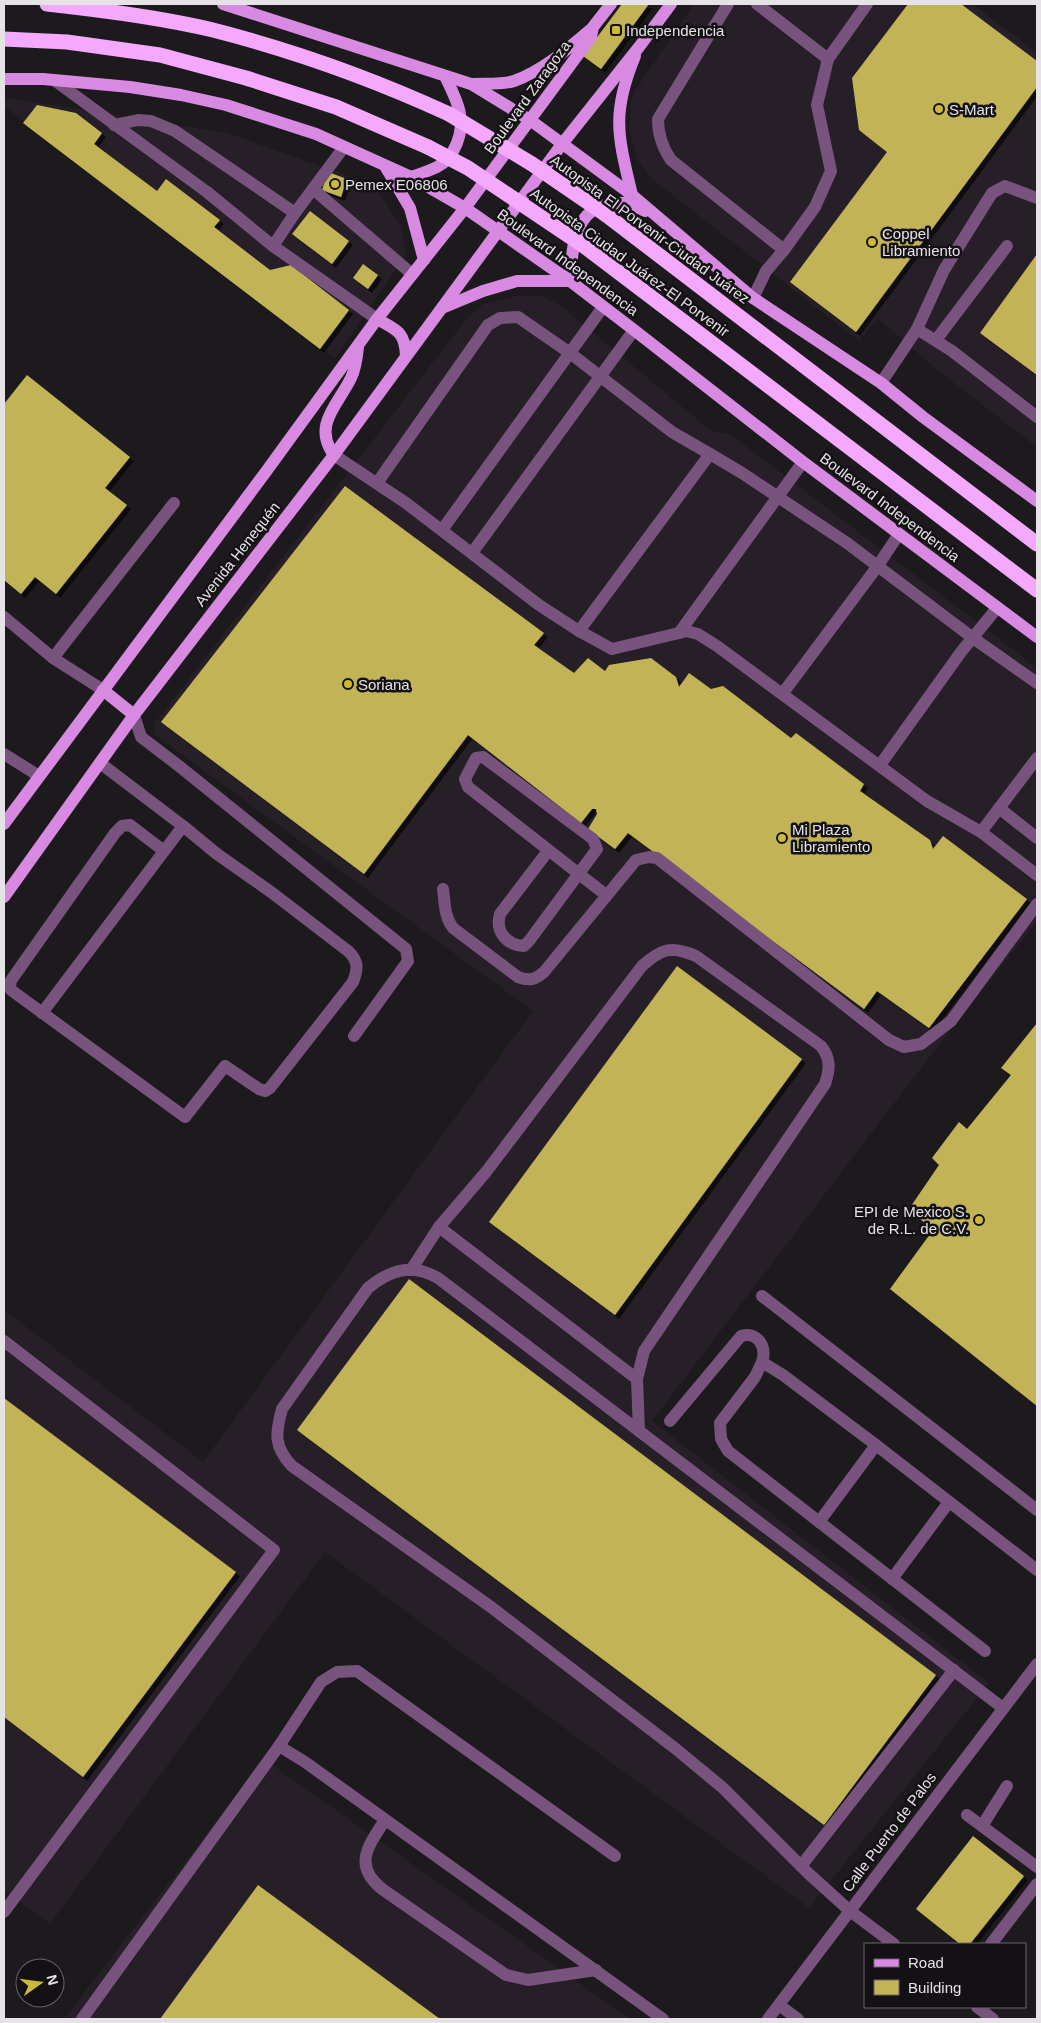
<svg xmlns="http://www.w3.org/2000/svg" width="1041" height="2023" viewBox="0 0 1041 2023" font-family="Arial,sans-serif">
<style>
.built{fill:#261f27}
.building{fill:#c2b357;filter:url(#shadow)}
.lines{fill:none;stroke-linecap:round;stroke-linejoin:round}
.minor{stroke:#78537d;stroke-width:12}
.major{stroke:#d88ae2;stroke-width:12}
.highway{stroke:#f4a9fe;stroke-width:15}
.highway-bridge{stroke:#f4a9fe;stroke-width:15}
.poi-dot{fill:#ccb938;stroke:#141114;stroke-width:2}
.labels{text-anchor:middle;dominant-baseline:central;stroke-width:5;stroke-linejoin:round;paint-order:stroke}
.poi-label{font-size:15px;fill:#e5e3e5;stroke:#141114;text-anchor:start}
.street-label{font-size:15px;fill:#e5e3e5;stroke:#141114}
</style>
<defs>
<filter id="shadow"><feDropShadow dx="4" dy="4" stdDeviation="0" flood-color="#0009"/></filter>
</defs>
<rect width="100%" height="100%" fill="#1d1a1d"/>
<!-- built -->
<g class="built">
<path d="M694,4H972L1037,52V447L941,373L877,318L859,341L652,179L637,160L629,129L631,101L634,92Z"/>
<path d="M4,97L227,133L374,185L401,226L406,255L335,358L4,106Z"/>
<path d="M516,296H542L561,306L710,430L731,435L1037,668V921L911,1081L652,1421L989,1683L809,1908L325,1552L50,1924L4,1890V1310L203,1462L533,1011L155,735V723L468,317L483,304Z"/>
<path d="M264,1759L630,2019H64Z"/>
</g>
<!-- building -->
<g class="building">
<path d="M622,4H649L601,69L583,56Z"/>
<path d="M908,4H961L1037,61V87L856,332L790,282L887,152L859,130L852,78Z"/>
<path d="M37,105L76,113L102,133L94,144L157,191L166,179L220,220L214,227L270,270L291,265L349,310L320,349L23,123Z"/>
<path d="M328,172L347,179L341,197L322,190Z"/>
<path d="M310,211L349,241L332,264L292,234Z"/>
<path d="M1037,254V375L980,333Z"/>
<path d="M363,264L378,275L368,289L353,278Z"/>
<path d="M27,375L130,457L105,488L127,505L56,594L35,577L21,594L4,580V404Z"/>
<path d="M345,486L544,633L534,645L574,673L588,658L605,671L609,665L651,658L676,677L679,687L689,673L711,689L723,686L791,738L796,733L864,784L860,791L930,840L933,849L943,836L1027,899L929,1028L877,991L864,1009L628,833L615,849L588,829L597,814L596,809H592L581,823L468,735L364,874L161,722Z"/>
<path d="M677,966L802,1059L615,1315L489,1222Z"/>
<path d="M1037,1023V1406L890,1289L933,1230L909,1209L939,1165L932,1158L959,1122L967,1129L1011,1075L1001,1068Z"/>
<path d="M409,1279L936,1675L824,1825L297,1430Z"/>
<path d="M4,1398L236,1572L83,1777L4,1717Z"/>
<path d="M973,1836L1024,1876L970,1944H960L916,1909Z"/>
<path d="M258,1885L440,2019H160Z"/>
</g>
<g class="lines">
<!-- minor -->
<g class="minor">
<path d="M728,4L658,119C658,135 662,147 671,160L784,250"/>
<path d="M757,4L828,59"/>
<path d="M54,80L207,192L273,246L377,319"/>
<path d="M114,125L138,120L151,121L175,131L295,213"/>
<path d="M313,189L412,274"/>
<path d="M273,246L295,213L344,147"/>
<path d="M753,298L766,271L784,250L815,207L831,171L817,105L828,59L867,4"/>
<path d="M917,329L944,270L992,193L1005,186L1037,198"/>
<path d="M936,340L1007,246"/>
<path d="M881,383L917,329L952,351L1037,417"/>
<path d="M710,454L742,473L847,543L973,638L1037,683"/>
<path d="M334,455L406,503L539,605L579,631L612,649L679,633L686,631L698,634L717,646L927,801L981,832L1037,875"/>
<path d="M377,483L488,325L500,318L518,317L570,353L672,432L710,454L579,631"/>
<path d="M442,530L603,307"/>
<path d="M472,553L634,330"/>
<path d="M4,617L53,658L103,690"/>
<path d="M679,633L803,462"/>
<path d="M53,658L174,503"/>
<path d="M783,693L877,567L899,534"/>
<path d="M134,715L141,737L179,766L406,949L408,961L354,1036"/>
<path d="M4,754L39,776"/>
<path d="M100,763L183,826L217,854L271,892L348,951C359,961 358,969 353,982L270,1088L265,1091L259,1089L225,1066L185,1117L11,990L10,983L12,979L115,833L122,826L130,825L164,851"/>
<path d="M880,765L961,652L997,608"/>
<path d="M999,808L1037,838"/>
<path d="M981,832L1037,758"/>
<path d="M548,851L500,914C495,931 506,945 524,946L529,941L597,849L593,839L483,757L476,758L465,779L468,787L606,895"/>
<path d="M443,889C445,903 444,916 453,928L518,977C529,981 535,980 544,972L636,860L649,857L657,858L889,1040L904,1047L921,1044L951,1021L1037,904"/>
<path d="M42,1013L183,826"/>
<path d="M439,1227L637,1379"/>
<path d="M411,1270L439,1227L486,1172L642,966C661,949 671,945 696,956L821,1046C831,1059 830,1069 825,1084L644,1351L637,1379L639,1431"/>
<path d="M762,1296L1037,1510"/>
<path d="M4,1341L274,1550L4,1912"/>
<path d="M670,1421L741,1336C758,1331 767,1347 762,1362"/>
<path d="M819,1522L876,1445"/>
<path d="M892,1579L949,1502"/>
<path d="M985,1651L728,1451L721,1439L720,1423L755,1377L762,1362L783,1375L876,1445L1037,1570"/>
<path d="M279,1746L321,1682L337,1672L357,1671L615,1856"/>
<path d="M967,1815L1037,1867"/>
<path d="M385,1820C369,1845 352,1865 382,1889L506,1975L528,1980L596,1970"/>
<path d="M982,1826L1007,1786"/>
<path d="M801,1866L954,1670"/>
<path d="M894,1944L850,1911L808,1873L723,1788L676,1749L491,1607L292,1466C274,1447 275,1434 282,1409L368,1288C390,1270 411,1263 438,1278L1003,1708"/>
<path d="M991,1944L1037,1884"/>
<path d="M779,2005L798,2019"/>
<path d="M977,2007L993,2019"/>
<path d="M82,2019L279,1746L305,1762L663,2019"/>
<path d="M768,2019L1037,1664"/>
</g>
<!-- major -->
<g class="major">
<path d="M223,4L471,84L530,120L632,195L753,298L881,383L923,417L1037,501"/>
<path d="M4,79H43L130,87L181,95L226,105L316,134L411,177L465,208L570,281L634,330L803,462L1037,637"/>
<path d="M471,84C484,83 502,85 514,81C542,71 568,49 590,30"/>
<path d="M385,166L410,208L424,260"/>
<path d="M411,177C420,174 429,171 437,167C447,162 453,153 457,143C467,118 456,99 445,76"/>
<path d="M632,195C618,136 611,114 635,56"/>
<path d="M442,308L483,291L517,281H570C572,251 573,208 611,204C616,204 622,202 627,203C633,205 639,208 645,211"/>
<path d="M377,319C396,330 405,331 406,356"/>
<path d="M334,455C312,425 338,405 351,378C356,368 357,357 358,347"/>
<path d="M103,690L134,715"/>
<path d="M4,824L265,473L377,319L465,208L591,37L593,27L611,4"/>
<path d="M4,897L134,715L334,455L562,144L639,47L671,4"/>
</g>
<!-- highway -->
<g class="highway">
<path d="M47,4C102,10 159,17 213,30C295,51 373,79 449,114"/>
<path d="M4,39L67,42L160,55L246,78L336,107L428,147"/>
<path d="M605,214L1037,544"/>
<path d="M584,246L1037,590"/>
</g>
<!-- highway-bridge -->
<g class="highway-bridge">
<path d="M449,114L532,164L605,214"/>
<path d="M428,147L468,168L584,246"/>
</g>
</g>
<!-- markers -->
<g class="poi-dot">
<rect x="611" y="25" width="10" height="10" rx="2.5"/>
<circle cx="939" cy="109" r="5"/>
<circle cx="335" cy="184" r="5"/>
<circle cx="872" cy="242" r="5"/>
<circle cx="348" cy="684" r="5"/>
<circle cx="782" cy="838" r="5"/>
<circle cx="979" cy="1220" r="5"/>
</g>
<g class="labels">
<!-- poi labels -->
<g class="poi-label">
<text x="626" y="30">Independencia</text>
<text x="949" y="109">S-Mart</text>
<text x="345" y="184">Pemex E06806</text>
<text x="882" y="233">Coppel<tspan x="882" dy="17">Libramiento</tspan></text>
<text x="358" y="684">Soriana</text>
<text x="792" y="829">Mi Plaza<tspan x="792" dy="17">Libramiento</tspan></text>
<text x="969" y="1211" text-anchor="end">EPI de Mexico S.<tspan x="969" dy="17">de R.L. de C.V.</tspan></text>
</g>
<!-- street labels -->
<g class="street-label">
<text transform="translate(527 97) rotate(-54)">Boulevard Zaragoza</text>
<text transform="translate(650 229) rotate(36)">Autopista El Porvenir-Ciudad Juárez</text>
<text transform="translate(568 262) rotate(36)">Boulevard Independencia</text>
<text transform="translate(630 262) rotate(36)">Autopista Ciudad Juárez-El Porvenir</text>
<text transform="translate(890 507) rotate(37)">Boulevard Independencia</text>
<text transform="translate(237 554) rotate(-52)">Avenida Henequén</text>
<text transform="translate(889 1832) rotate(-53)">Calle Puerto de Palos</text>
</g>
</g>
<!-- border -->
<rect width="1041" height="2023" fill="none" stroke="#e5e3e5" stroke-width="10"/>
<!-- legend -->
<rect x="864" y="1943" width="162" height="65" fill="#141114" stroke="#686568"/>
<rect x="874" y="1959" width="25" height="8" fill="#d88ae2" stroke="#686568"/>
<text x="908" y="1968" font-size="15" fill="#e5e3e5">Road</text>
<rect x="874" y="1980" width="25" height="15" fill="#c2b357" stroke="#686568"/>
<text x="908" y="1993" font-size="15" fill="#e5e3e5">Building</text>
<!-- north arrow -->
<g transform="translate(40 1983) rotate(76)"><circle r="24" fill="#141114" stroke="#686568"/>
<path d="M0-4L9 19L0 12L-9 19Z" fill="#ccb938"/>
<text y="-8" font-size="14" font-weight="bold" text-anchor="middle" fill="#e5e3e5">N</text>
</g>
</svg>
